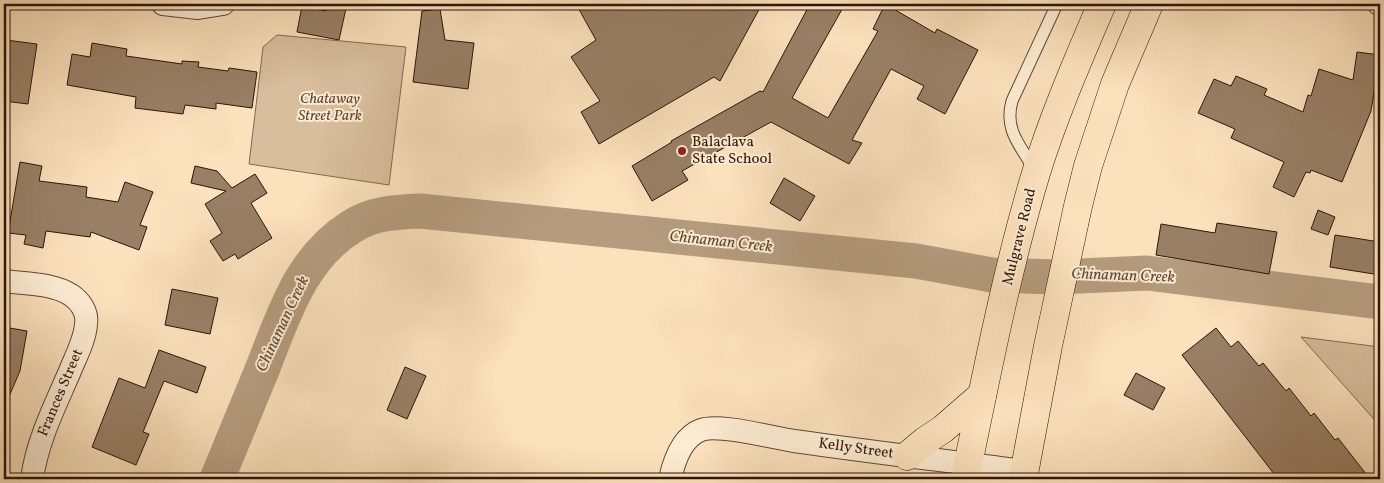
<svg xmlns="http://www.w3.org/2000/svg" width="1384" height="483" viewBox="0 0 1384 483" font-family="Vollkorn,serif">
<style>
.green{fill:#d8be9d;stroke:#826a52}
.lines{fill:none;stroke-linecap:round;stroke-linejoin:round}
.river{stroke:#b59c7e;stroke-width:35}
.building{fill:#987f65;stroke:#2d1506}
.lane-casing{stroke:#604834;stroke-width:13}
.street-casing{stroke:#604834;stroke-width:24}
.primary-casing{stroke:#2d1506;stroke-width:29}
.lane{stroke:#fcecd3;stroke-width:11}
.street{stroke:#fcecd3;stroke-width:22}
.primary{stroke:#fbe1bc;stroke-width:28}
.poi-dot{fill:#8f2418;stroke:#fcecd3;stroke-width:2}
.labels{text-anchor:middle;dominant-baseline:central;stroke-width:4;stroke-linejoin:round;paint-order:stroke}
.park-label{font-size:15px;font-style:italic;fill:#604833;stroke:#fcecd3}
.poi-label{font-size:15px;fill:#2d1506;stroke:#fcecd3;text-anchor:start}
.street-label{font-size:15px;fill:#2d1506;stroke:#fcecd3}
.water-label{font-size:16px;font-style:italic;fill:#634b36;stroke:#fcecd3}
</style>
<rect width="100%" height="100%" fill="#fbe1bc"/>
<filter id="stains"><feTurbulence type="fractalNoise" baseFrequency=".004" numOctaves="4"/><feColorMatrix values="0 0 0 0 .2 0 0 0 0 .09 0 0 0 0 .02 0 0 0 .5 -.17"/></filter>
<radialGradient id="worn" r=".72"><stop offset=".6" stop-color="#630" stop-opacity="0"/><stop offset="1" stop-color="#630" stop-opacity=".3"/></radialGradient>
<!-- green -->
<g class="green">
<path d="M277,35L406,47L389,185L249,164L263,47Z"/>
<path d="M1301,337L1380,347V426Z"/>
</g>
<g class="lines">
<!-- river -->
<path class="river" d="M217,479C232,443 247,406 262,370C283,317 300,259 351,227C372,213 396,212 420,211L916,261L992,275L1057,277L1147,273L1380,302"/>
</g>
<!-- building -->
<g class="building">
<path d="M326,4H347L339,40L297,32L302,6L326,11Z"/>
<path d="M576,4H762L720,81L714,77L599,144L581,112L600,101L571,57L596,40Z"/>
<path d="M810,4H845L792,98L828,118L878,31L873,29L885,4L935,33L937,29L978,50L945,114L917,99L924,86L891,69L852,140L862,143L849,164L771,122L682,171L688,180L652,201L632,166L672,142L671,141L760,91L763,92Z"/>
<path d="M440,9L445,40L474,43L468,89L413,82L422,11Z"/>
<path d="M6,40L37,44L28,104L4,101V48H5Z"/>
<path d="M92,43L127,49L126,56L182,64V61L199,62L198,67L228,71L229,68L257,72L252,108L216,103V109L185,105L183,114L135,108L136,97L67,85L72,54L90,57Z"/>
<path d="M1357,52L1380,55L1371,111L1342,182L1311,170L1310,173L1306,172L1294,197L1273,187L1284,162L1231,138L1235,129L1198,113L1214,79L1231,86L1236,76L1267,89L1264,95L1303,112L1308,95L1311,96L1319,69L1353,80Z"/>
<path d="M20,162L42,166L39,181L87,187L86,197L118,202L125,182L153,192L140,225L147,227L139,250L91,232L90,237L46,231L43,248L24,244L26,235L8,233Z"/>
<path d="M195,166L217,171L232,188L255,174L267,193L251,203L272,238L238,259L235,254L223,261L210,241L222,233L205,204L226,191L191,183Z"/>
<path d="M784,178L815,196L800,221L770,203Z"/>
<path d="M1318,210L1335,217L1328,235L1311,229Z"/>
<path d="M1217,223L1277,232L1269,274L1156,255L1161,224L1215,233Z"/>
<path d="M1335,235L1380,242V275L1330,267Z"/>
<path d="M172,289L218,298L210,334L165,325Z"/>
<path d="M4,327L27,331L20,371L4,408Z"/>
<path d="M1216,328L1231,347L1238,341L1259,366L1263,363L1286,391L1289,388L1311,416L1314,413L1335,440L1338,438L1370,479H1278L1182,355Z"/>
<path d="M159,350L206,367L197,393L164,381L143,432L149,434L136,465L92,447L119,378L145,388Z"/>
<path d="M405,367L426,376L407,419L387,410Z"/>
<path d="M1136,373L1165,388L1153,410L1124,395Z"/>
</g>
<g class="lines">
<defs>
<path id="lane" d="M1034,169C1020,145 1004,130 1012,101L1057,4"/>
<g id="street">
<path d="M163,4L198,8L223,4"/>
<path d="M1379,4H1380"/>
<path d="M4,281C26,284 52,283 71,295C80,301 88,312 86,324C85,340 76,356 70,371C55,406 37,441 32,479"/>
<path d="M670,479C674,461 682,437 701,430C719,423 773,438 794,441C871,452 948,461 1024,471"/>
</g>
<g id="primary">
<path d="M907,456L925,441L943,429L982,395"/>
<path d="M965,479C986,377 1006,273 1036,173C1054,115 1078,60 1102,4"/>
<path d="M1023,479L1048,346L1078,206L1088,166L1115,84L1149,4"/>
</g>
</defs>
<!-- lane casing -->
<use href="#lane" class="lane-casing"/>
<!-- street casing -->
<use href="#street" class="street-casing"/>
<!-- primary casing -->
<use href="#primary" class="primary-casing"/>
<!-- lane -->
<use href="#lane" class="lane"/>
<!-- street -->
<use href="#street" class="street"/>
<!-- primary -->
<use href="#primary" class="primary"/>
</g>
<!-- markers -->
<circle class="poi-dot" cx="682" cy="151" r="5"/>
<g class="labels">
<!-- park labels -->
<g class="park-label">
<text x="330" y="99">Chataway<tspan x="330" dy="17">Street Park</tspan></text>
</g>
<!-- poi labels -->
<g class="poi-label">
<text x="692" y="142">Balaclava<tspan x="692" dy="17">State School</tspan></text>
</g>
<!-- street labels -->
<g class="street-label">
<text transform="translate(1020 237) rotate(-76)">Mulgrave Road</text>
<text transform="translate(61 393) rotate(-67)">Frances Street</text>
<text transform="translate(856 449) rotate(8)">Kelly Street</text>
</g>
<!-- water labels -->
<g class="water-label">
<text transform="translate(721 242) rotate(6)">Chinaman Creek</text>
<text transform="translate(1123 276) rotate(2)">Chinaman Creek</text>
<text transform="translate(283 324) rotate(-65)">Chinaman Creek</text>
</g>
</g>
<!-- margin -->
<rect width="1384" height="483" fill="none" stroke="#fbe1bc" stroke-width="20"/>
<rect x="5" y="5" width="1374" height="473" fill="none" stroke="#2d1506" stroke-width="2.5"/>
<rect x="10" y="10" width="1364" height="463" fill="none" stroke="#2d1506"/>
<rect width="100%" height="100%" filter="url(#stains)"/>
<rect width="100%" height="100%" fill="url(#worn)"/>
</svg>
